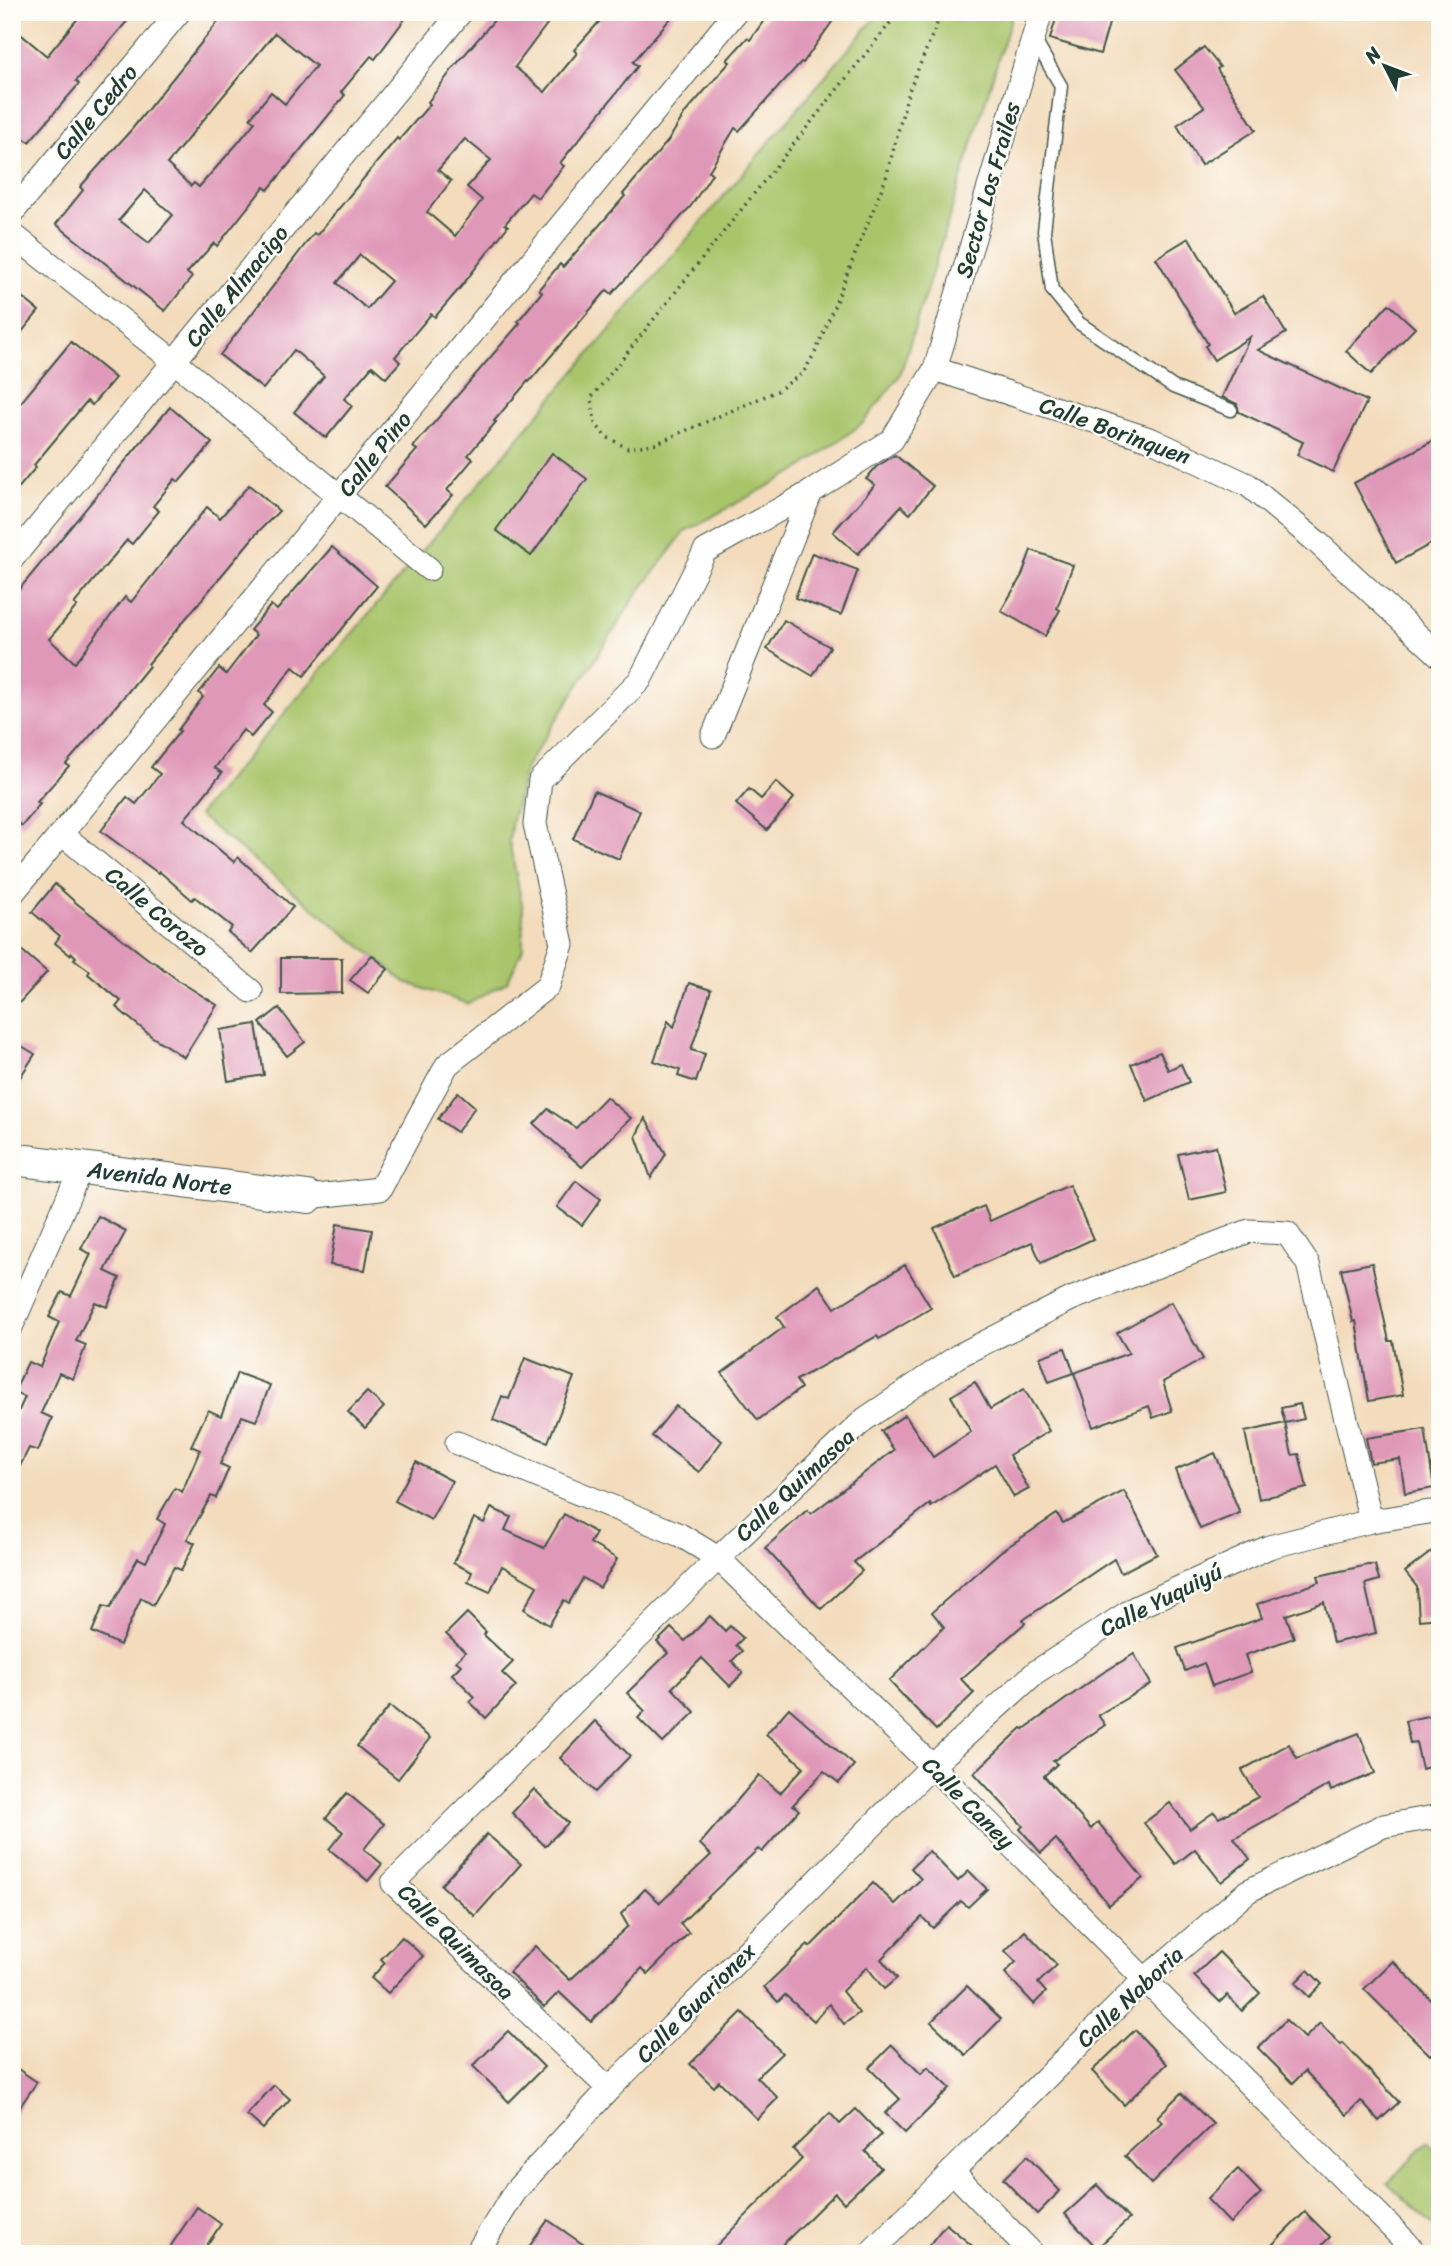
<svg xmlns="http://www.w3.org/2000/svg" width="1452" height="2266" viewBox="0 0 1452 2266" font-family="Sriracha,sans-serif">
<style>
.green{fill:#a9c56b;stroke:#648150;stroke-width:2}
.building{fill:#e098b8;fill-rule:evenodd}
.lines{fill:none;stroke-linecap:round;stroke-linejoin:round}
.lane-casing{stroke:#3f5548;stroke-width:15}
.street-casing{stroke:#3f5548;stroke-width:25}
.secondary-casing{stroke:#3f5548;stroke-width:34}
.path{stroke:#3f5548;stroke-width:3.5;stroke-dasharray:2 5;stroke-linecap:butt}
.lane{stroke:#fff;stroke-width:12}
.street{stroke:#fff;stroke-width:23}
.secondary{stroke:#fff;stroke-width:32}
.labels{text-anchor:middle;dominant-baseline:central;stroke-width:5;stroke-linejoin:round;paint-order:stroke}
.street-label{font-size:23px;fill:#1f3d34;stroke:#fdfcf7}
</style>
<rect width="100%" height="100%" fill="#fdfcf7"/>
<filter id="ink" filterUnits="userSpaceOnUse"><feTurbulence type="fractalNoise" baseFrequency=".0143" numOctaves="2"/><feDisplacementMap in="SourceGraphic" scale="14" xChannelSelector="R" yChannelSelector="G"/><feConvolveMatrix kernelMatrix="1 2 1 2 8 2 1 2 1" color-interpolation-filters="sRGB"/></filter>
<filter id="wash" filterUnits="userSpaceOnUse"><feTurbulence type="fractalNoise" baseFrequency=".00686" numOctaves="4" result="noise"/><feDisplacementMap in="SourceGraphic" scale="28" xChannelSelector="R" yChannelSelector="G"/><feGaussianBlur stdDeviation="1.57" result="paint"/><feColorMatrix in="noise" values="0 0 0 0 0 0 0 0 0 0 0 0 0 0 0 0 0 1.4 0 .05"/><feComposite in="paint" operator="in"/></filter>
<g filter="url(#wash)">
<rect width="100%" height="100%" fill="#f3dbbb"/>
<!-- green -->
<g class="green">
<path d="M880,12H1013L900,375L863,423L798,470L685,531L635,597L526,767L512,820L509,841L523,909V949L507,982L468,1004L405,982L198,815Z"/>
<path d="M1428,2142L1440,2153V2233L1388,2183Z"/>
</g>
<g id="blocks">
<!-- building -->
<g class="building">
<path d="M83,12H135L76,81L79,84L29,142L25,139L12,155V27L47,56Z"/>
<path d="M226,12H410L375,59L371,56L341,92L345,95L268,190L264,187L217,246L214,243L187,273L192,277L165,311L56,224L83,190L80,187L132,129ZM275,33L316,66L285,104L271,92L250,118L255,122L237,144L199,187L194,183L191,186L167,164ZM145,190L173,215L149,243L119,220Z"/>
<path d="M501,12H556L515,67L545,92L577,53L574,50L599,22L588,12H676L633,62L638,66L560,163L564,166L538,198L531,193L505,224L508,226L460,288L435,317L431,314L395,357L400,362L386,378L372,366L344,399L352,406L326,438L294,412L324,376L294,350L263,389L220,355L314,233L317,235L397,138L399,140L430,104L428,102L454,67ZM465,139L491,160L467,187L482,200L455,236L427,212L451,181L438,170ZM360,255L391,281L367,309L337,283Z"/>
<path d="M770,12H839L803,63L801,62L739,131L735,128L709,171L712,174L691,206L612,294L607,290L529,382L528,381L494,421L496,422L468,455L473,459L447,490L453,495L426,524L385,487L417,450L413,447L520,323L518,321L542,292L539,289L560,264L563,267L625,196L623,194L668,141L685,113L730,62L727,60L747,38L750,40Z"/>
<path d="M1058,12H1084L1110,20L1100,54L1050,39Z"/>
<path d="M1204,47L1220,67L1217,69L1256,130L1201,165L1177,125L1204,107L1175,70Z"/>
<path d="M1189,238L1234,313L1263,296L1286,333L1258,350L1367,401L1333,472L1297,455L1303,442L1239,412L1237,404L1222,397L1250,337L1214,360L1205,346L1208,344L1156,258Z"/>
<path d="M12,289L39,311L12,344Z"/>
<path d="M1389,304L1415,328L1371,374L1346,351Z"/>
<path d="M71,342L115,378L92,405L87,401L34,465L36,467L12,496V413Z"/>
<path d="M170,407L212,443L179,482L175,479L153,506L159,511L132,544L127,540L74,604L77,606L49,639L75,663L125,597L131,602L207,507L220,518L249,485L279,511L256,534L148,664L149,666L127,693L66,764L69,766L37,802L40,804L22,826L12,818V598Z"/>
<path d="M1440,437V539L1396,563L1354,483Z"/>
<path d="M552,453L587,479L531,556L496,530Z"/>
<path d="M895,455L933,486L910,514L901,506L858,554L833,532L875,485L866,479L876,467Z"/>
<path d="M332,547L377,586L304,676L293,667L264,705L272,712L251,737L243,730L215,768L222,773L184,820L234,862L238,857L293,907L252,953L228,932L232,927L195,897L192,900L159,871L158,873L101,831L127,797L136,804L160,774L151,767L180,731L178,730L203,697L199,693L219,668L226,674L256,635L250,630L271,605L277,610Z"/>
<path d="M1031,550L1073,565L1057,608L1060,610L1045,636L1001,611L1022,575Z"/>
<path d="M812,553L858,570L841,615L795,598Z"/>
<path d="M784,620L830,647L813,676L767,649Z"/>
<path d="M776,782L794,798L767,830L736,804L749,789L761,799Z"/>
<path d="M594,791L640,811L619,859L573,839Z"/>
<path d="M55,884L75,902L152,962L153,961L179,981L217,1005L184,1057L151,1036L116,1007L121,1001L88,974L90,971L74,959L76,957L72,953L70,955L55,943L60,936L32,912Z"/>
<path d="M12,942L47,972L12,1011Z"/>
<path d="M372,955L388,969L368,993L350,980Z"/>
<path d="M281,958H342V993L281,994Z"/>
<path d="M689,983L711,990L691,1050L705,1054L696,1082L678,1076L680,1070L654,1061L668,1021L674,1027Z"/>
<path d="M279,1008L305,1042L287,1056L260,1023Z"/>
<path d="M256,1024L264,1075L228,1081L220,1030Z"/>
<path d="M20,1045L35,1054L12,1090V1057Z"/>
<path d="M1160,1052L1168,1070L1181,1064L1189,1082L1147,1101L1131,1064Z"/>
<path d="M458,1092L475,1107L457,1132L438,1119Z"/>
<path d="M606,1097L631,1118L582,1167L534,1124L548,1109L576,1128Z"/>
<path d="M645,1118L666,1154L651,1178L636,1136Z"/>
<path d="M1216,1146L1226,1192L1189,1200L1178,1154Z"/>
<path d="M576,1181L601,1199L582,1225L557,1207Z"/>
<path d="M1069,1185L1093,1239L1041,1263L1032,1242L955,1276L934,1228L984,1206L990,1221Z"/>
<path d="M98,1216L126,1231L105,1271L120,1278L107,1307L95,1302L76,1341L86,1345L73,1379L59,1373L41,1413L52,1418L38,1451L29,1448L12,1482V1426L25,1397L14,1392L28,1362L40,1367L59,1322L49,1317L62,1292L71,1296L91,1254L81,1249Z"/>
<path d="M337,1224L372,1230L365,1270L330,1265Z"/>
<path d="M1372,1263L1389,1341H1393L1403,1395L1369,1401L1356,1321L1353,1322L1341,1269Z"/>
<path d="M905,1265L931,1308L879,1339L877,1336L796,1380L801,1388L758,1420L722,1373L784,1327L777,1317L819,1285L835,1308Z"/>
<path d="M1171,1302L1203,1359L1163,1382L1172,1411L1153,1418L1149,1406L1093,1427L1074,1373L1129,1353L1117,1333Z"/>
<path d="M1065,1348L1074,1373L1049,1382L1040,1357Z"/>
<path d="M525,1358L574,1377L548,1442L493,1420L502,1396L509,1399Z"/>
<path d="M237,1373L270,1385L256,1421L242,1416L220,1464L229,1468L216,1498L211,1496L187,1539L195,1543L181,1570L174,1567L153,1605L141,1598L120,1645L92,1632L103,1606L110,1608L138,1558L146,1562L165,1524L157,1519L175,1488L182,1492L200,1450L191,1446L208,1410L221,1416Z"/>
<path d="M975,1382L990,1409L1024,1389L1049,1431L1009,1455L1029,1489L1014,1497L995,1464L931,1507L930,1504L854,1562L862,1571L821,1609L765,1548L807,1510L811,1514L894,1450L881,1431L905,1415L933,1457L971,1432L951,1396Z"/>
<path d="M367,1392L384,1407L365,1428L348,1412Z"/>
<path d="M1300,1404L1304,1419L1285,1423L1281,1408Z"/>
<path d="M676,1406L722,1441L699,1472L652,1436Z"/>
<path d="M1285,1423L1292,1455L1299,1454L1307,1488L1259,1499L1245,1432Z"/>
<path d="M1425,1429L1434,1488L1405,1493L1400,1459L1371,1463L1366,1438Z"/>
<path d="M1215,1453L1240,1513L1200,1529L1175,1470Z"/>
<path d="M416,1462L452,1481L431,1520L395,1501Z"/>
<path d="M1124,1491L1157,1554L1121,1573L1114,1559L1023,1620L1025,1623L961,1679L974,1693L936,1730L889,1681L944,1627L932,1612L1000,1552L1057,1514L1063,1523Z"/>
<path d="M491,1508L511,1517L505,1530L544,1548L564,1514L596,1533L590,1543L617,1559L600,1588L583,1578L569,1603L564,1600L549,1625L524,1609L537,1586L502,1566L490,1592L468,1582L472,1572L453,1563L474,1518L484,1523Z"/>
<path d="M1440,1545V1618L1419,1620L1417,1587L1405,1572Z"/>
<path d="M1368,1565H1375L1379,1580L1365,1584L1376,1633L1333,1643L1324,1602L1286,1615L1294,1638L1245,1655L1251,1672L1212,1686L1204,1663L1185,1671L1177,1648L1262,1618L1257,1604L1320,1582L1318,1576Z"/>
<path d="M467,1613L486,1632L484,1635L513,1662L502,1673L516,1686L486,1718L470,1702L475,1697L452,1674L461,1665L456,1661L465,1652L446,1634Z"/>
<path d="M710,1616L725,1631L730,1626L743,1638L736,1645L742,1651L732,1661L743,1673L730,1686L702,1658L672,1688L695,1712L663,1743L638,1718L645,1711L627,1693L668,1653L657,1642L671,1628L685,1641Z"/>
<path d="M1134,1654L1151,1684L1098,1715L1105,1725L1053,1761L1057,1764L1044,1776L1091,1829L1098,1822L1143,1878L1109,1905L1056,1839L1041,1853L1020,1829L1023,1826L974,1773L1022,1728L1024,1729L1101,1674Z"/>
<path d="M390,1706L430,1738L398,1779L357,1746Z"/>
<path d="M789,1708L854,1765L839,1783L824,1771L793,1805L799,1810L762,1852L758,1849L680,1924L689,1933L648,1974L642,1968L591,2022L559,1992L544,2007L509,1972L535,1946L570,1980L628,1926L621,1914L645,1889L660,1903L711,1855L700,1844L759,1775L780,1793L804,1767L766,1734Z"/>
<path d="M1440,1713V1764L1422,1769L1416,1742L1410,1743L1405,1721Z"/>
<path d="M595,1721L630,1756L595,1792L560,1758Z"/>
<path d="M1359,1733L1375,1773L1331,1791L1329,1785L1234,1838L1250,1859L1221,1882L1195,1849L1176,1864L1144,1823L1170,1803L1190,1829L1214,1812L1219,1818L1258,1797L1242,1770L1289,1744L1297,1758Z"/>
<path d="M534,1789L568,1823L545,1846L512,1813Z"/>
<path d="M347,1793L384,1824L364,1849L382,1864L368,1881L329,1849L343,1832L326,1818Z"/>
<path d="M487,1834L521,1864L475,1916L441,1885Z"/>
<path d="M929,1851L958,1881L969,1871L987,1889L968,1907L961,1901L933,1928L922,1917L881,1959L897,1978L884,1989L867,1967L842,1991L859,2013L844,2024L829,2004L814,2021L785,1995L778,2002L764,1987L808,1945L810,1947L873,1883L895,1904L921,1879L911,1868Z"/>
<path d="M1025,1931L1057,1965L1038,1983L1046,1992L1034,2004L1005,1973L1016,1962L1005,1951Z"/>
<path d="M402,1937L423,1956L388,1993L371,1978L385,1963L381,1959Z"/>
<path d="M1219,1952L1260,1993L1242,2011L1227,1995L1220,2002L1194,1976Z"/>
<path d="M1393,1961L1440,2009V2046L1430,2055L1364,1989Z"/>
<path d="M1308,1970L1322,1984L1309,1997L1295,1983Z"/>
<path d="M967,1986L1001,2019L966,2055L931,2022Z"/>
<path d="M742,2012L782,2053L757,2077L778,2098L757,2119L719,2081L714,2087L690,2064Z"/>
<path d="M1286,2020L1305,2038L1320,2023L1341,2045L1343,2043L1399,2102L1379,2121L1361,2101L1347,2115L1305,2071L1293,2083L1258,2048Z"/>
<path d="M1135,2030L1167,2064L1124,2105L1092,2071Z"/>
<path d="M508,2031L544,2067L509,2102L473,2066Z"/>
<path d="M892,2045L921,2074L928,2067L950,2088L905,2133L885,2113L900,2099L869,2068Z"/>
<path d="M12,2065L37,2082L12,2118Z"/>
<path d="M274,2085L290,2099L263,2129L247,2115Z"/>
<path d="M1181,2093L1213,2124L1151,2184L1125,2156L1162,2122L1157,2117Z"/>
<path d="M856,2109L881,2135L865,2151L881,2168L844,2203L835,2193L773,2254H708L802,2159L793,2149L830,2113L840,2124Z"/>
<path d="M1027,2156L1060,2191L1037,2214L1003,2179Z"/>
<path d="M1238,2169L1261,2193L1230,2223L1207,2199Z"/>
<path d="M1097,2185L1129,2219L1097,2248L1065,2214Z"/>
<path d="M197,2207L221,2224L201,2254H179L170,2247Z"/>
<path d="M1305,2212L1330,2237L1313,2254H1263Z"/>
<path d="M548,2220L597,2254H524Z"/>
<path d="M946,2224L982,2254H922Z"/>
</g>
</g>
</g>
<g filter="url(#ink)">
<use href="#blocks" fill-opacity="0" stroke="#3f5548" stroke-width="2"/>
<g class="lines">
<defs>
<path id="lane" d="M1034,39L1061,86L1044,231L1052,290L1079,323L1173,387L1231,410"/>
<g id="street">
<path d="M12,213L179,12"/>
<path d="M12,234L175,362L429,569"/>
<path d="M935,369L1152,440L1248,485L1317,542L1440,656"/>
<path d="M12,559L461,12"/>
<path d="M713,736L811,492"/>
<path d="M62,834L251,991"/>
<path d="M12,894L736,12"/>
<path d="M308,1197L380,1189L447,1065L548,986L562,944L535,824L540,780L640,680L705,551L811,492L892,440L935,369L1041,12"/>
<path d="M12,1325L81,1168"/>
<path d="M457,1443L680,1535L718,1558L932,1766L1405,2241L1416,2254"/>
<path d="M609,2089L393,1883L718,1558L865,1419L958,1356L1071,1299L1249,1231L1287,1233L1308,1264L1371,1521"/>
<path d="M952,2171L1033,2254"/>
<path d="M476,2254L516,2190L609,2089L932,1766L1036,1672L1135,1608L1269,1547L1371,1521L1429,1512"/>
<path d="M869,2254L1144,1980L1248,1891L1383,1826L1440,1816"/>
</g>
<g id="secondary">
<path id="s1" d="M12,1159L308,1197"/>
</g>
</defs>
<!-- lane casing -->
<use href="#lane" class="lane-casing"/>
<!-- street casing -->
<use href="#street" class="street-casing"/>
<!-- secondary casing -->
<use href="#secondary" class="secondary-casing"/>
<!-- path -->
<path class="path" d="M899,12L591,398L595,423L605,436L627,448L655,444L777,391L803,373L816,351L886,178L908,93L942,12"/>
<!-- lane -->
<use href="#lane" class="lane"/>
<!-- street -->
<use href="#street" class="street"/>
<!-- secondary -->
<use href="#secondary" class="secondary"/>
</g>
</g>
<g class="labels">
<!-- street labels -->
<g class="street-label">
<text transform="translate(96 112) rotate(-50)">Calle Cedro</text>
<text transform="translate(988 190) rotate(-74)">Sector Los Frailes</text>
<text transform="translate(237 286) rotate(-51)">Calle Almacigo</text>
<text transform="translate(1115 431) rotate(20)">Calle Borinquen</text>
<text transform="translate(375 454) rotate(-51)">Calle Pino</text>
<text transform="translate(157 912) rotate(40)">Calle Corozo</text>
<text stroke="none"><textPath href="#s1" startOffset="149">Avenida Norte</textPath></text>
<text transform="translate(795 1485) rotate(-43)">Calle Quimasoa</text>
<text transform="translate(1161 1600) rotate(-27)">Calle Yuquiyú</text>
<text transform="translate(968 1803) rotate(45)">Calle Caney</text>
<text transform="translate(456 1942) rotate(45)">Calle Quimasoa</text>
<text transform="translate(1130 1997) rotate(-43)">Calle Naboria</text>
<text transform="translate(696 2003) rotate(-45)">Calle Guarionex</text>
</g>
</g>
<!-- margin -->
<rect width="1452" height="2266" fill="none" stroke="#fdfcf7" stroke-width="42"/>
<!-- north arrow -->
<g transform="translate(1385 66) rotate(312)" stroke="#fdfcf7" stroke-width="5" paint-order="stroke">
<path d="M0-5L12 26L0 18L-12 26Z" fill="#1f3d34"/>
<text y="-10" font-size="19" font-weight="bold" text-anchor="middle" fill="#1f3d34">N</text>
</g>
</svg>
